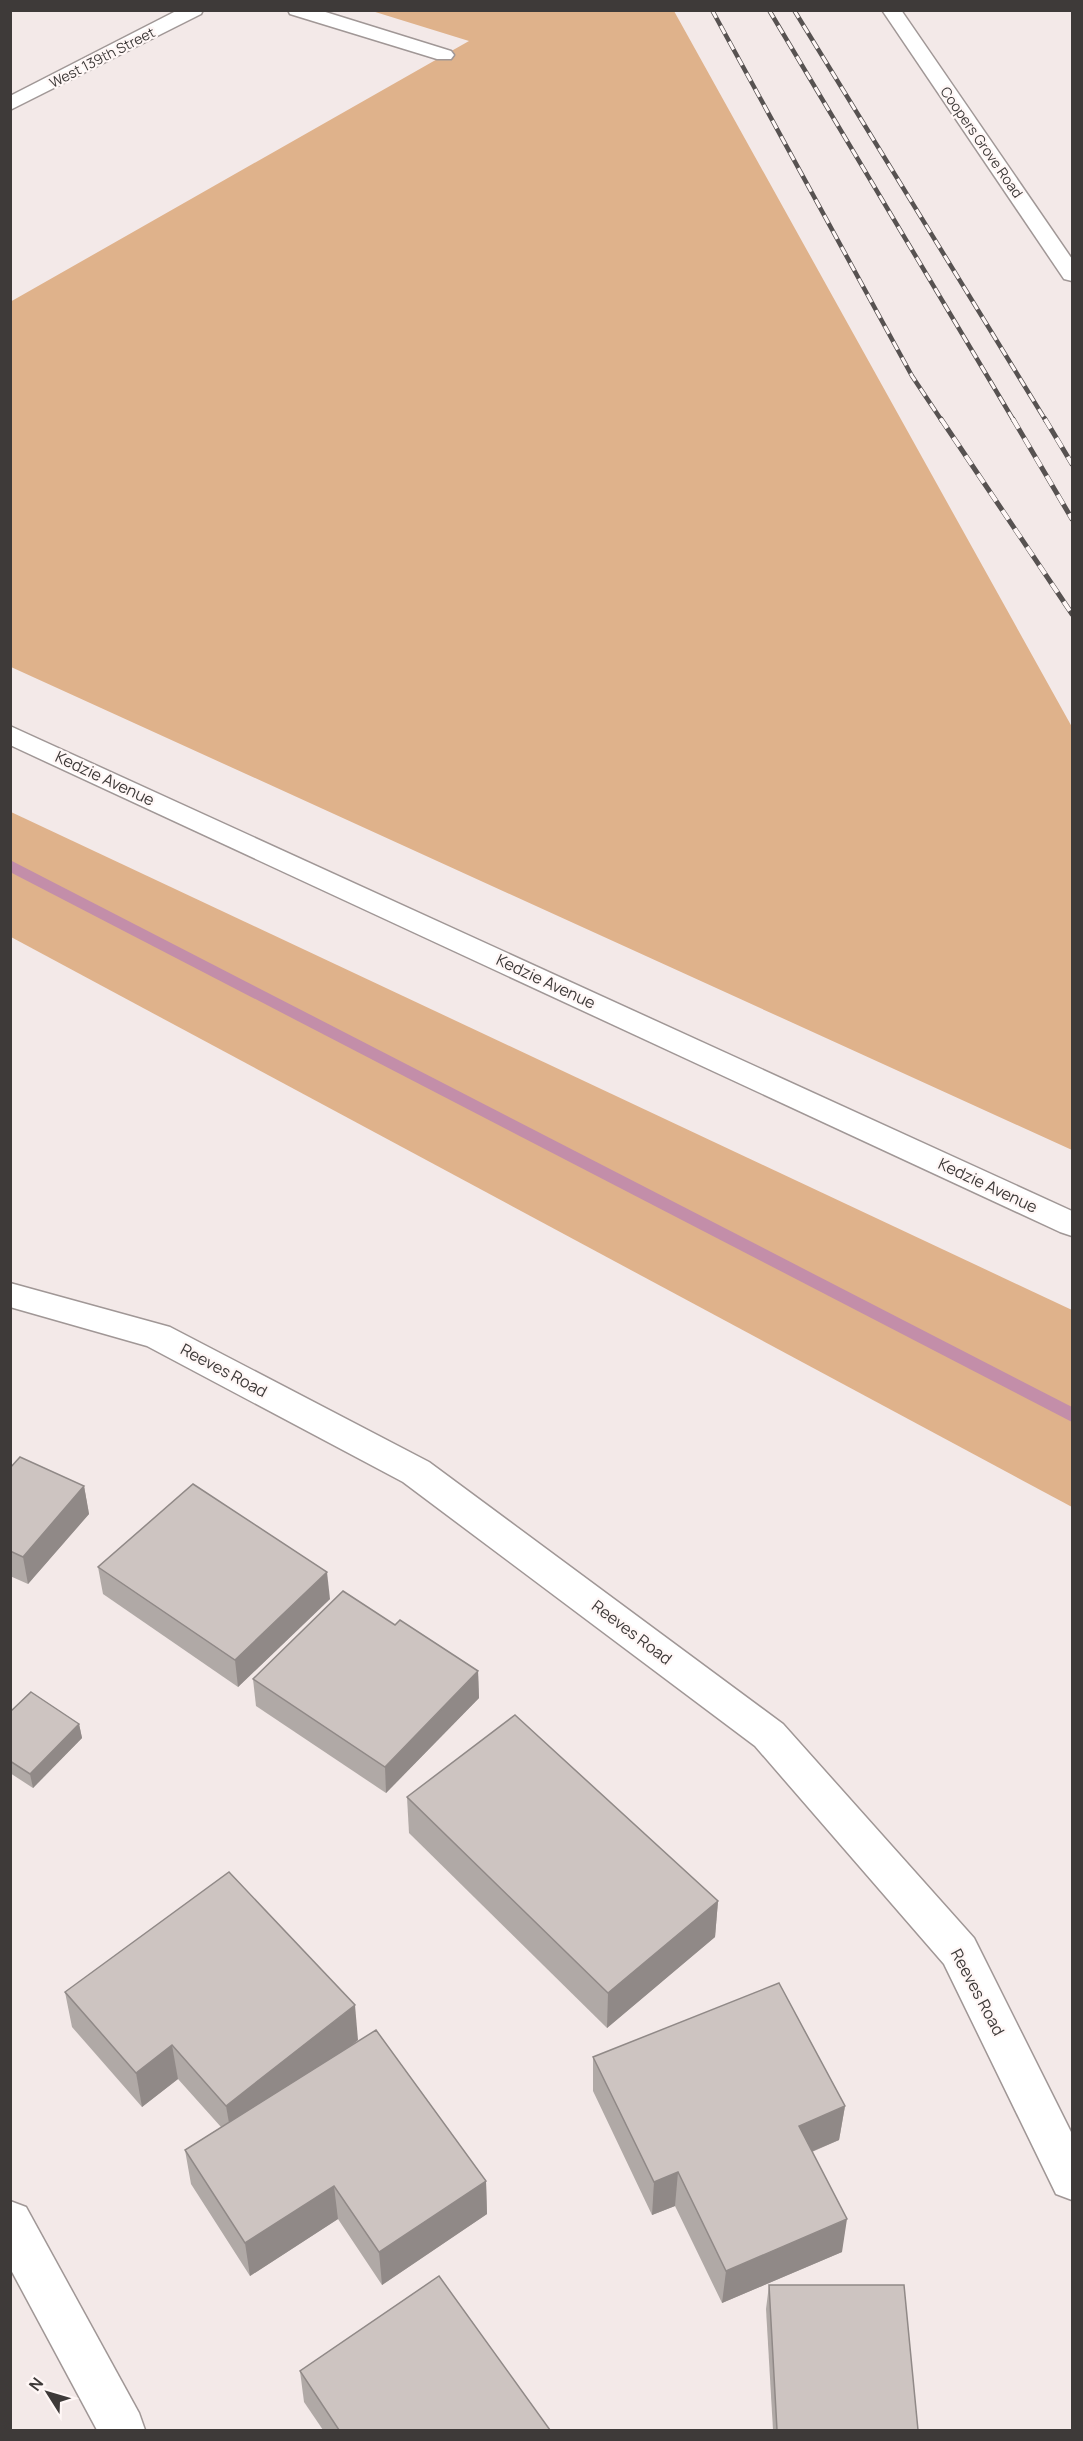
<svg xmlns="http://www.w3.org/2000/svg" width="1083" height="2441" viewBox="0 0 1083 2441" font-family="Manrope,sans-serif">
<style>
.forest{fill:#dfb28b}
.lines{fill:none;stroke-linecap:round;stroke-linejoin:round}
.stream{fill:#c38ea9;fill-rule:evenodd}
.minor-casing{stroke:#a09796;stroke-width:3}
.secondary-casing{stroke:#a09796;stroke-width:3}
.minor{fill:#fff;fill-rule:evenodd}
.secondary{fill:#fff;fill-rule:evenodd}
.rail-far1-casing{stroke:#575251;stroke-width:4.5}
.rail-casing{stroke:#575251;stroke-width:5}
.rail-far1{stroke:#fff7f6;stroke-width:3;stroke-dasharray:9;stroke-linecap:butt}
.rail{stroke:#fff7f6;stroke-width:4;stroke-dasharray:11;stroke-linecap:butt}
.wall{fill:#b0a9a6}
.shaded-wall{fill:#908987}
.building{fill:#cdc4c1;stroke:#908987;stroke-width:1.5}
.labels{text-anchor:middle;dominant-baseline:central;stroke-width:4.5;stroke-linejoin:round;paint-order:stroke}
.far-street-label{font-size:14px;fill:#3e3a39;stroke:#fff7f6}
.street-label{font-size:16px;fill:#3e3a39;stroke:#fff7f6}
</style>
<rect width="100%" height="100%" fill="#f3e9e8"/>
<!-- forest -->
<g class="forest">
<path d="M372,11H674L1072,727V1150L11,667L10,302L469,41Z"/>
<path d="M11,812L1072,1310V1507L11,937Z"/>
</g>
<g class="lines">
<!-- stream -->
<path class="stream" d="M10,860L1072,1407V1422L10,872Z"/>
<defs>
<g id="minor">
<path d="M178,10H203L201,14L10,110V96Z"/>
<path d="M288,10H319L451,51L454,55L451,59H437L290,14Z"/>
<path d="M882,10H901L1072,259V281L1064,279Z"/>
<path d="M10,1283L170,1327L429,1462L783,1724L974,1938L1072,2134V2200L1056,2194L944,1964L755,1746L403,1482L147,1346L10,1307Z"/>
<path d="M10,2201L26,2207L139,2413L145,2430H97L10,2268Z"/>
</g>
<path id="secondary" d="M10,726L1072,1211V1236L1060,1232L10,745Z"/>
</defs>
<!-- minor casing -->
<use href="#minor" class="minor-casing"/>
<!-- secondary casing -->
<use href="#secondary" class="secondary-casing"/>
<!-- minor -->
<use href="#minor" class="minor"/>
<!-- secondary -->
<use href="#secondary" class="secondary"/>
<defs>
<g id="rail-far1">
<path d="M712,10L912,376L942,421"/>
<path d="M769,10L1014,421"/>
<path d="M794,10L1046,421"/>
</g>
<g id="rail">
<path d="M941,419L1072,614"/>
<path d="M1013,419L1072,519"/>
<path d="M1045,419L1072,464"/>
</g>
</defs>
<!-- rail-far1 casing -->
<use href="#rail-far1" class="rail-far1-casing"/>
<!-- rail casing -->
<use href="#rail" class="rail-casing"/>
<!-- rail-far1 -->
<use href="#rail-far1" class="rail-far1"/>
<!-- rail -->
<use href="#rail" class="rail"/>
</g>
<!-- wall -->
<g class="wall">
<path d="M10,1468L84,1486L89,1514L28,1584L10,1576Z"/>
<path d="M98,1567L330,1599L238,1687L103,1594Z"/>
<path d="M395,1625L478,1671L479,1698L386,1793L256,1706L253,1679Z"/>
<path d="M10,1712L79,1724L82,1738L33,1788L10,1773Z"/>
<path d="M407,1797L718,1901L715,1937L607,2028L409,1833Z"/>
<path d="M65,1992L358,2040L352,2045L486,2181L487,2214L382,2285L338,2219L250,2276L191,2184L185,2150L221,2127L178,2079L142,2107L72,2027Z"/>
<path d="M593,2057L845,2106L839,2140L812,2152L842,2252L722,2303L675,2206L652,2215L593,2091Z"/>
<path d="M769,2285L918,2430H773L766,2309Z"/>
<path d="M300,2371L550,2430H323L304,2402Z"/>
</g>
<!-- shaded-wall -->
<g class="shaded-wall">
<path d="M84,1486L89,1514L28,1584L23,1557Z"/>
<path d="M327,1572L330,1599L238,1687L235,1660Z"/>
<path d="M478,1671L479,1698L386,1793L385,1767Z"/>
<path d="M79,1724L82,1738L33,1788L30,1774Z"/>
<path d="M718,1901L715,1937L607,2028L608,1993Z"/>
<path d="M355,2005L358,2040L232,2140L226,2106Z"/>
<path d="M172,2045L178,2079L142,2107L136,2073Z"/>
<path d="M845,2106L839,2140L794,2159L799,2126Z"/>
<path d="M678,2172L675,2206L652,2215L654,2182Z"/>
<path d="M486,2181L487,2214L382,2285L379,2252Z"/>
<path d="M334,2186L338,2219L250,2276L245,2243Z"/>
<path d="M847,2219L842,2252L722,2303L726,2271Z"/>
</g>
<!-- building -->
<g class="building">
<path d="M20,1457L84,1486L23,1557L10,1551V1468Z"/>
<path d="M193,1484L327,1572L235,1660L98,1567Z"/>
<path d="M343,1591L395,1625L400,1620L478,1671L385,1767L253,1679Z"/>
<path d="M31,1692L79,1724L30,1774L10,1761V1712Z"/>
<path d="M515,1715L718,1901L608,1993L407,1797Z"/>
<path d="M229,1872L355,2005L226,2106L172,2045L136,2073L65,1992Z"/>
<path d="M779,1983L845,2106L799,2126L847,2219L726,2271L678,2172L654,2182L593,2057Z"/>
<path d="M376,2030L486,2181L379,2252L334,2186L245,2243L185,2150Z"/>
<path d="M439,2276L550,2430H339L300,2371Z"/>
<path d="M769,2285H904L918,2430H777Z"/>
</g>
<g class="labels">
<!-- far-street labels -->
<g class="far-street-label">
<text transform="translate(102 57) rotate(-27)">West 139th Street</text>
<text transform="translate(982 142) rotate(55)">Coopers Grove Road</text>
</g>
<!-- street labels -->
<g class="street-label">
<text transform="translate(105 778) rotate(25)">Kedzie Avenue</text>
<text transform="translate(546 981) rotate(25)">Kedzie Avenue</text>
<text transform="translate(988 1185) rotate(25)">Kedzie Avenue</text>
<text transform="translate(224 1370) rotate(28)">Reeves Road</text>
<text transform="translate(632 1632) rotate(37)">Reeves Road</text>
<text transform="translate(978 1992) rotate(62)">Reeves Road</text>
</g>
</g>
<!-- border -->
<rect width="1083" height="2441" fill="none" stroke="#3e3a39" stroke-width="24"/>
<!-- north arrow -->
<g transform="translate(48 2393) rotate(307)" stroke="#fff7f6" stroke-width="4.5" paint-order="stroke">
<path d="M0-4.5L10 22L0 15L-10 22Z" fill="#3e3a39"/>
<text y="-9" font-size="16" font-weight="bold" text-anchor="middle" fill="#3e3a39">N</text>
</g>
</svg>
